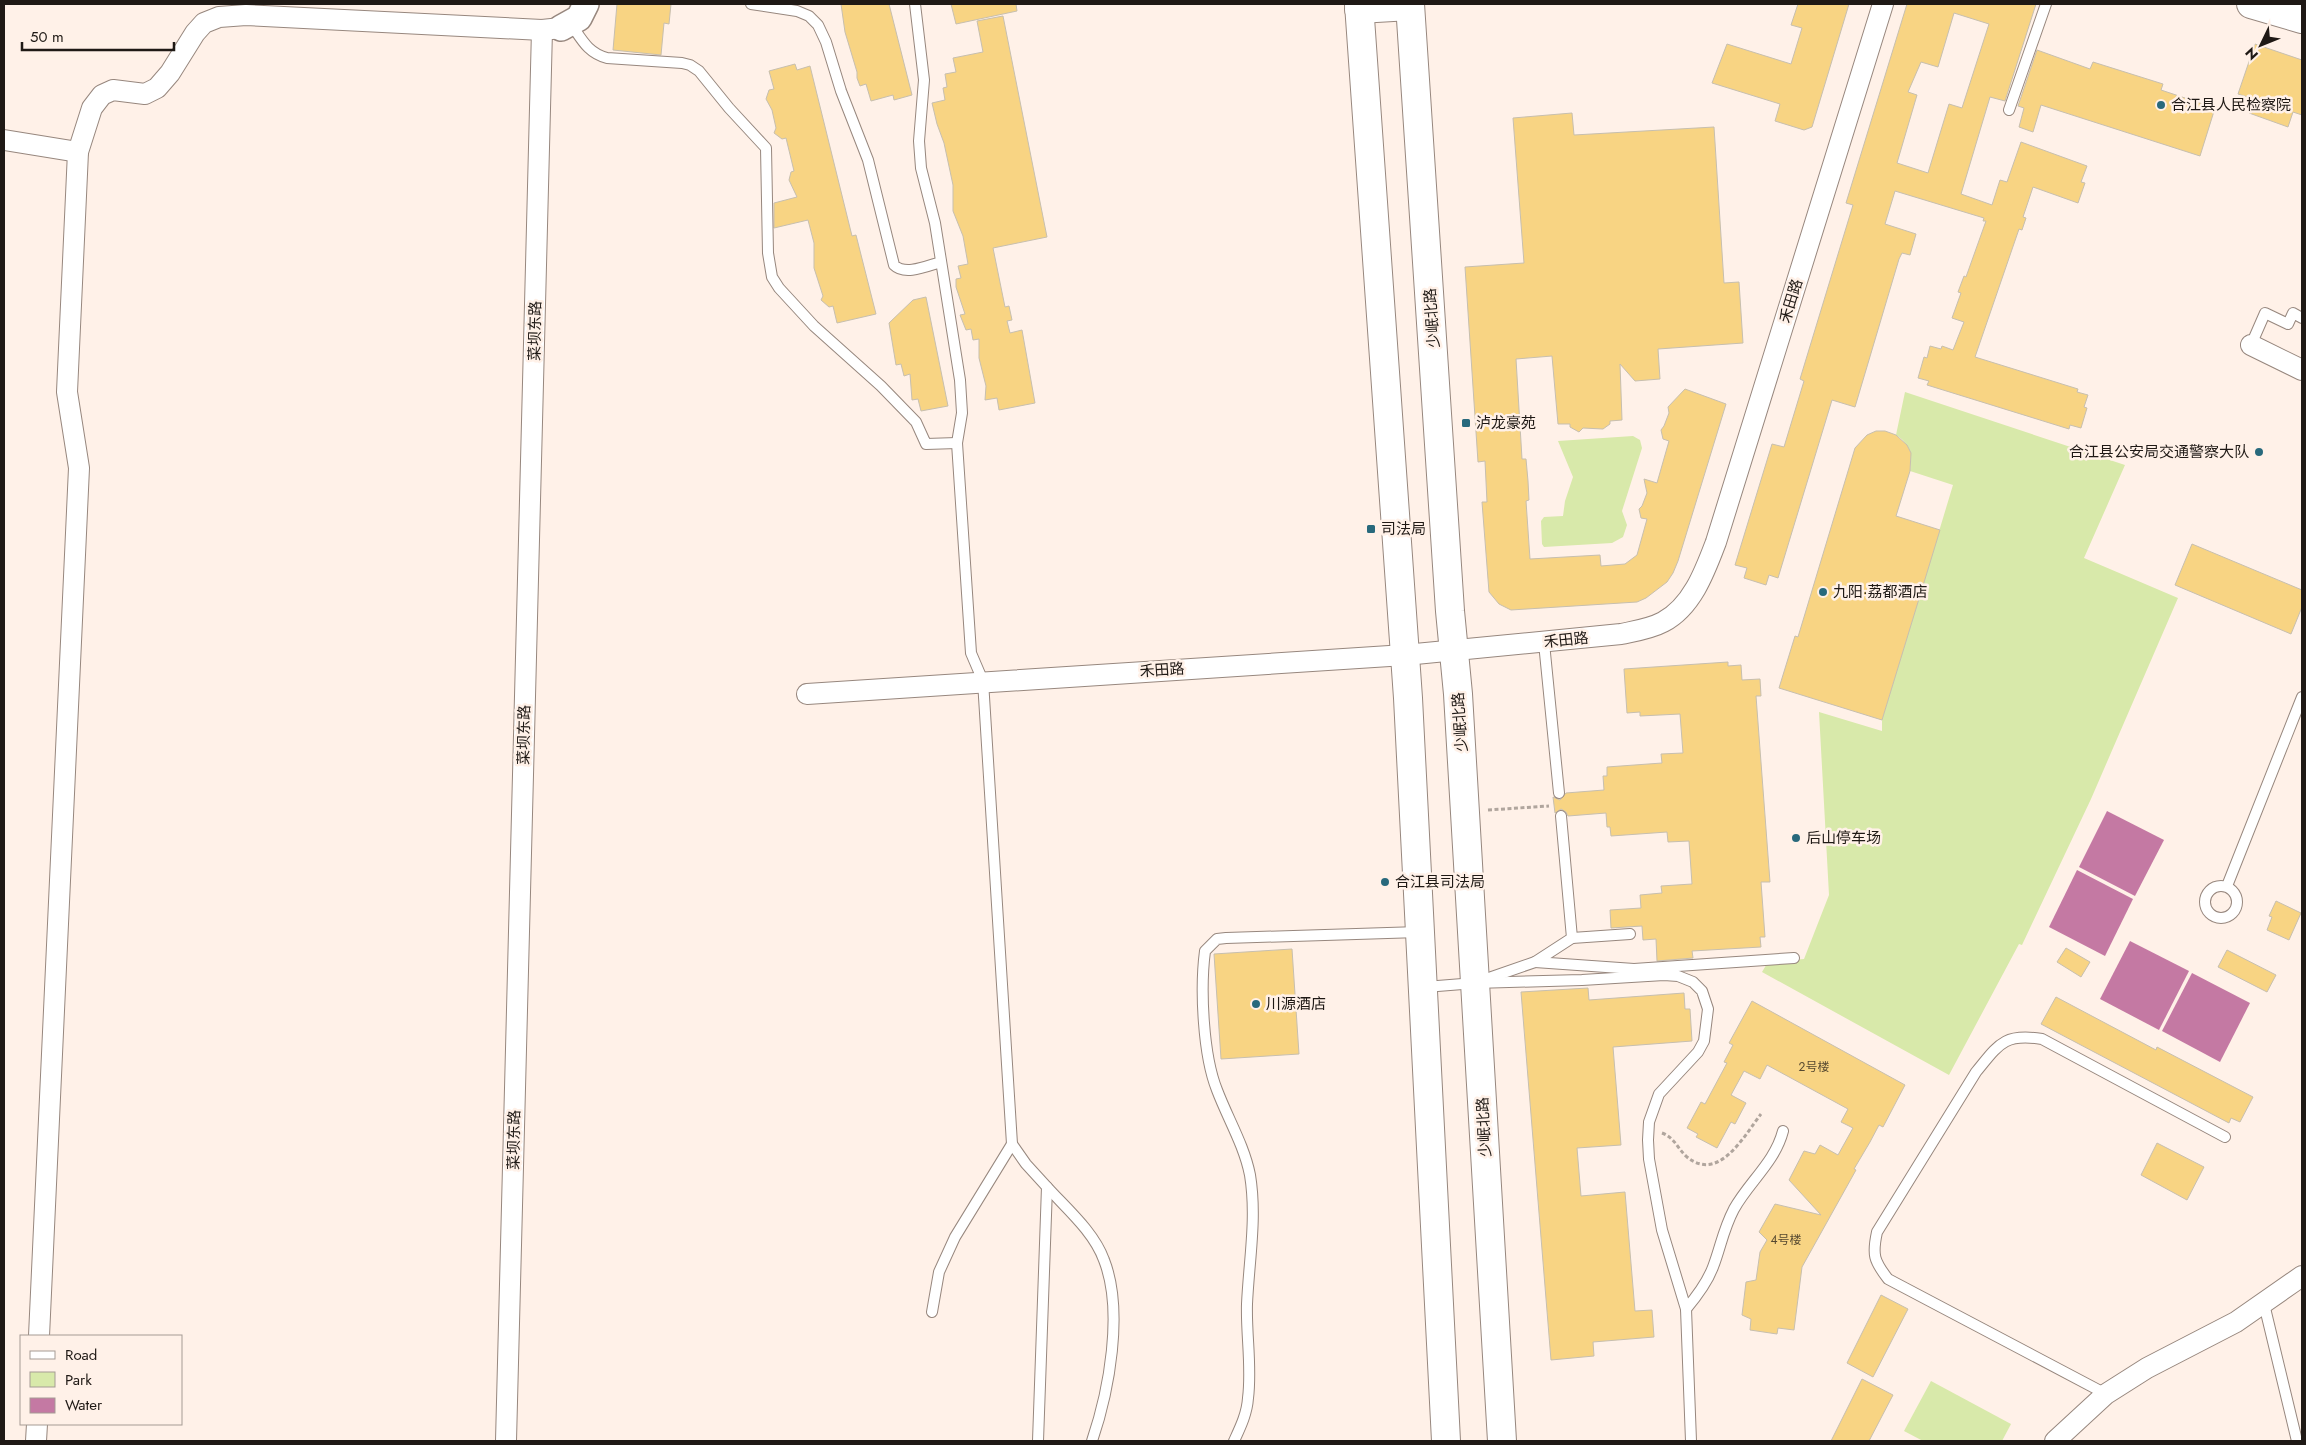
<svg xmlns="http://www.w3.org/2000/svg" width="2306" height="1445" viewBox="0 0 2306 1445" font-family="Jost,'Noto Sans SC',sans-serif">
<style>
.green{fill:#d8e9aa}
.water{fill:#c479a3}
.building{fill:#f8d483;stroke:#c7bfaf;fill-rule:evenodd}
.lines{fill:none;stroke-linecap:round;stroke-linejoin:round}
.service-casing{stroke:#97877e;stroke-width:12}
.minor-casing{stroke:#97877e;stroke-width:22}
.tertiary-casing{stroke:#97877e;stroke-width:28}
.primary-casing{stroke:#97877e;stroke-width:30}
.path{stroke:#b0a59d;stroke-width:3;stroke-dasharray:4 2.5;stroke-linecap:butt}
.service{stroke:#fff;stroke-width:10}
.minor{stroke:#fff;stroke-width:20}
.tertiary{stroke:#fff;stroke-width:25}
.primary{stroke:#fff;stroke-width:28}
.poi-dot{fill:#28697c;stroke:#fff1e8;stroke-width:2}
.labels{text-anchor:middle;dominant-baseline:central;stroke-width:5;stroke-linejoin:round;paint-order:stroke}
.number-label{font-size:12px;fill:#554830}
.poi-label{font-size:15px;fill:#1f1915;stroke:#fff1e8;text-anchor:start}
.street-label{font-size:15px;fill:#1f1915;stroke:#fff1e8}
</style>
<rect width="100%" height="100%" fill="#fff1e8"/>
<!-- green -->
<g class="green">
<path d="M1905,392L2125,465L2084,558L2178,598L2091,799L2022,945L2019,944L1949,1075L1762,972L1768,962L1804,959L1829,895L1819,712L1882,731V720L1953,485L1910,471C1913,456 1910,443 1896,435Z"/>
<path d="M1633,436L1640,440L1642,448L1622,511L1627,525L1623,537L1612,543L1544,547L1542,544L1541,521L1544,517L1563,516L1565,501L1573,477L1558,441Z"/>
<path d="M1931,1381L2011,1424L2002,1441H1923L1904,1431Z"/>
</g>
<!-- water -->
<g class="water">
<path d="M2107,811L2164,840L2135,896L2079,867Z"/>
<path d="M2077,870L2133,899L2105,956L2049,927Z"/>
<path d="M2130,941L2189,971L2159,1030L2100,999Z"/>
<path d="M2192,973L2250,1003L2220,1062L2162,1031Z"/>
</g>
<!-- building -->
<g class="building">
<path d="M617,4H671L669,24L664,23L661,55L613,50Z"/>
<path d="M841,4H889L912,95L894,100L893,95L871,101L866,84L860,86L857,78V72L845,32Z"/>
<path d="M951,4H1016L1017,11L956,24Z"/>
<path d="M1798,4H1849L1812,127L1804,130L1775,121L1780,104L1712,83L1727,44L1791,64L1802,28L1791,25Z"/>
<path d="M1907,4H2036L2005,101L1990,97L1961,194L1992,205L2000,180L2007,182L2021,142L2087,166L2081,182L2085,183L2078,203L2033,187L2023,217L2026,218L2022,230L2019,229L1975,357L2078,389L2077,392L2088,395L2084,407L2087,408L2081,428L2070,425L2069,429L1927,385L1929,381L1918,378L1924,357L1927,358L1930,346L1941,349L1942,346L1953,350L1964,322L1952,318L1961,293L1958,292L1964,276L1966,277L1986,221H1983L1984,218L1895,191L1885,224L1916,234L1910,255L1902,253L1899,259L1855,407L1832,400L1778,578L1769,575L1766,585L1744,578L1747,568L1735,565L1772,444L1784,447L1804,381L1800,379L1853,205L1846,203ZM1954,13L1989,24L1962,108L1949,104L1928,173L1897,163L1917,95L1908,92L1921,62L1938,67Z"/>
<path d="M1003,16L1047,237L993,248L1005,307L1009,306L1012,320L1007,321L1010,333L1022,330L1035,403L999,410L997,398L985,400L986,386L979,358V339L973,340L971,329L966,330L960,315L965,314L956,287V279L961,278L958,266L968,264L963,236L953,211V185L944,143L937,124L932,103L945,100L943,88L947,87L945,74L956,72L953,58L983,52L977,21Z"/>
<path d="M2255,44L2302,60V115L2293,112L2288,127L2249,113L2254,99L2238,94Z"/>
<path d="M2037,50L2090,69L2093,62L2163,84L2161,90L2215,108L2200,156L2041,105L2033,132L2019,127L2024,108L2018,106Z"/>
<path d="M795,64L797,70L810,66L852,236L856,235L876,314L837,323L833,306L829,307L821,300L823,296L814,268V243L808,220L774,228V203L797,197L789,180L791,172L794,171L786,138L782,139L774,133L776,128L772,110L766,99L769,90L774,89L769,71Z"/>
<path d="M1572,113L1574,135L1714,127L1724,283L1739,282L1743,343L1658,349L1660,379L1635,381L1620,364L1622,420L1610,421V424L1603,429L1583,428L1579,432L1570,427V424H1558L1552,356L1516,359L1522,459H1526L1528,481L1529,500L1526,501L1530,559L1600,555L1601,566L1625,564L1637,555L1647,519L1641,518L1639,509L1642,506L1647,493L1644,479L1657,483L1669,441L1663,439L1661,430L1664,426L1669,413L1668,407L1685,389L1726,404L1678,561L1673,573L1667,582L1646,598L1637,602L1511,610L1499,604L1489,592L1482,502H1487L1485,461L1478,462L1465,267L1524,263L1513,118Z"/>
<path d="M926,297L948,406L921,411L918,399L912,400L910,374L904,376L901,364L896,365L889,323L913,300Z"/>
<path d="M1876,431H1885L1896,435L1907,445L1911,453L1910,471L1896,516L1940,530L1882,720L1779,688L1795,636L1798,637L1855,448L1867,435Z"/>
<path d="M2192,544L2302,590V607L2291,634L2175,585Z"/>
<path d="M1728,662V666L1741,665L1742,680L1760,679L1761,696H1756L1770,882H1761L1765,937H1760L1761,947L1692,951L1693,958L1657,961L1656,939L1643,940L1642,926L1611,928L1610,910L1641,908L1640,895L1662,893L1661,886L1692,884L1689,841L1668,842L1667,832L1611,836L1610,827H1607L1606,813L1568,816L1566,812L1561,809L1555,813L1553,797L1560,800L1566,793L1604,790L1603,776H1607V767L1662,763L1661,754L1683,753L1680,714L1640,716V712L1627,713L1624,669Z"/>
<path d="M2276,901L2301,913L2289,940L2267,930L2272,917L2269,916Z"/>
<path d="M2066,948L2090,962L2081,977L2057,962Z"/>
<path d="M1292,949L1299,1054L1221,1059L1214,954Z"/>
<path d="M2227,950L2276,975L2267,992L2218,967Z"/>
<path d="M1588,988L1589,1000L1684,993L1685,1009H1690L1692,1041L1613,1047L1621,1145L1577,1148L1581,1196L1625,1192L1635,1311L1652,1310L1654,1337L1593,1342L1594,1356L1551,1360L1521,992Z"/>
<path d="M2056,997L2156,1050L2157,1047L2253,1097L2240,1122L2231,1118L2229,1123L2041,1024Z"/>
<path d="M1752,1001L1905,1085L1883,1127L1879,1125L1870,1142L1854,1169L1856,1170L1802,1267L1794,1330L1778,1328L1777,1334L1750,1330L1751,1319L1742,1315L1746,1282L1756,1280L1760,1252L1767,1240L1759,1232L1775,1204L1821,1215L1789,1180L1804,1151L1815,1154L1820,1145L1838,1155L1853,1128L1841,1122L1848,1109L1767,1065L1760,1079L1744,1071L1731,1095L1746,1103L1735,1124L1731,1122L1717,1148L1696,1137L1698,1134L1687,1128L1701,1102L1705,1104L1727,1063L1724,1062L1733,1045L1729,1043Z"/>
<path d="M2157,1143L2204,1167L2187,1200L2141,1175Z"/>
<path d="M1881,1295L1908,1309L1873,1377L1847,1363Z"/>
<path d="M1862,1379L1893,1395L1869,1441H1831Z"/>
</g>
<g class="lines">
<defs>
<g id="service">
<path d="M751,4L797,11L809,16L818,25L826,42L841,91L868,160L894,265C905,276 927,266 941,262"/>
<path d="M915,4L924,80L919,141L921,168L935,223L960,380L962,413L957,443L971,653L983,681L1012,1144L1026,1164L1047,1187L1038,1441"/>
<path d="M571,24C582,40 588,53 607,58L682,63L690,65L699,71L729,108L766,148L768,253L772,277L779,288L814,326L881,386L916,422L926,444L957,443"/>
<path d="M2009,110L2046,4"/>
<path d="M2251,345L2265,313L2288,324L2293,313L2302,318"/>
<path d="M1544,643L1559,793"/>
<path d="M2227,886L2302,697"/>
<circle cx="2221" cy="902" r="16"/>
<path d="M1572,938L1630,934"/>
<path d="M1535,962L1634,969L1794,958"/>
<path d="M1486,979L1535,962L1572,938L1561,816"/>
<path d="M1425,987L1475,983L1582,980L1664,975L1678,976L1693,982L1702,991L1708,1009L1704,1041L1698,1052L1659,1094L1649,1122L1648,1140L1649,1159L1662,1230L1686,1309L1691,1441"/>
<path d="M1047,1187C1067,1209 1094,1232 1104,1260C1124,1311 1109,1391 1092,1441"/>
<path d="M2264,1304L2297,1441"/>
<path d="M1686,1309C1697,1296 1707,1283 1713,1267C1721,1246 1723,1230 1734,1209C1749,1182 1775,1162 1783,1131"/>
<path d="M932,1312L939,1272L955,1237L1012,1144"/>
<path d="M2106,1394L1888,1279C1874,1261 1872,1255 1877,1232L1976,1072C1999,1044 2004,1033 2042,1039L2225,1137"/>
<path d="M1234,1441C1240,1428 1247,1414 1248,1398C1252,1367 1246,1335 1247,1304C1249,1260 1257,1218 1250,1175C1244,1145 1228,1119 1217,1090C1203,1055 1200,989 1205,951L1217,939L1226,938L1419,932"/>
</g>
<g id="minor">
<path d="M4,140L78,152"/>
<path d="M2251,345L2302,370"/>
<path d="M807,694L1405,655L1621,634C1635,631 1650,629 1663,622C1692,607 1705,571 1716,542L1883,4"/>
<path d="M39,1336L79,468L67,392L78,152L92,108L102,95L113,90L145,94L157,88L170,73L195,33L204,23L219,17L246,15L542,30L561,28"/>
<path d="M36,1441L37,1424"/>
<path d="M506,1441L542,30"/>
<path d="M2055,1441L2106,1394L2147,1368L2236,1322L2302,1276"/>
</g>
<path id="tertiary" d="M561,28L579,18L586,4"/>
<g id="primary">
<path d="M1359,4L1408,698L1446,1441"/>
<path d="M1410,4L1450,611L1458,694L1502,1441"/>
<path d="M2251,4L2302,19"/>
<path d="M1359,9L1410,6"/>
</g>
</defs>
<!-- service casing -->
<use href="#service" class="service-casing"/>
<!-- minor casing -->
<use href="#minor" class="minor-casing"/>
<!-- tertiary casing -->
<use href="#tertiary" class="tertiary-casing"/>
<!-- primary casing -->
<use href="#primary" class="primary-casing"/>
<!-- path -->
<g class="path">
<path d="M1488,810L1549,806"/>
<path d="M1662,1133C1675,1138 1677,1148 1687,1157C1719,1183 1744,1136 1761,1114"/>
</g>
<!-- service -->
<use href="#service" class="service"/>
<!-- minor -->
<use href="#minor" class="minor"/>
<!-- tertiary -->
<use href="#tertiary" class="tertiary"/>
<!-- primary -->
<use href="#primary" class="primary"/>
</g>
<!-- markers -->
<g class="poi-dot">
<circle cx="2161" cy="105" r="5"/>
<rect x="1461" y="418" width="10" height="10" rx="2.5"/>
<circle cx="2259" cy="452" r="5"/>
<rect x="1366" y="524" width="10" height="10" rx="2.5"/>
<circle cx="1823" cy="592" r="5"/>
<circle cx="1796" cy="838" r="5"/>
<circle cx="1385" cy="882" r="5"/>
<circle cx="1256" cy="1004" r="5"/>
</g>
<g class="labels">
<!-- number labels -->
<g class="number-label">
<text x="1814" y="1067">2号楼</text>
<text x="1786" y="1240">4号楼</text>
</g>
<!-- poi labels -->
<g class="poi-label">
<text x="2171" y="105">合江县人民检察院</text>
<text x="1476" y="423">泸龙豪苑</text>
<text x="2249" y="452" text-anchor="end">合江县公安局交通警察大队</text>
<text x="1381" y="529">司法局</text>
<text x="1833" y="592">九阳·荔都酒店</text>
<text x="1806" y="838">后山停车场</text>
<text x="1395" y="882">合江县司法局</text>
<text x="1266" y="1004">川源酒店</text>
</g>
<!-- street labels -->
<g class="street-label">
<text transform="translate(1791 301) rotate(-73)">禾田路</text>
<text transform="translate(1432 318) rotate(-94)">少岷北路</text>
<text transform="translate(535 331) rotate(-89)">菜坝东路</text>
<text transform="translate(1566 640) rotate(-6)">禾田路</text>
<text transform="translate(1162 670) rotate(-4)">禾田路</text>
<text transform="translate(1460 722) rotate(-94)">少岷北路</text>
<text transform="translate(524 735) rotate(-89)">菜坝东路</text>
<text transform="translate(1484 1127) rotate(-93)">少岷北路</text>
<text transform="translate(514 1140) rotate(-89)">菜坝东路</text>
</g>
</g>
<!-- border -->
<rect width="2306" height="1445" fill="none" stroke="#1f1915" stroke-width="10"/>
<!-- legend -->
<rect x="20" y="1335" width="162" height="90" fill="#fff1e8" stroke="#a59b94"/>
<rect x="30" y="1351" width="25" height="8" fill="#ffffff" stroke="#a59b94"/>
<text x="65" y="1360" font-size="15" fill="#1f1915">Road</text>
<rect x="30" y="1372" width="25" height="15" fill="#d8e9aa" stroke="#a59b94"/>
<text x="65" y="1385" font-size="15" fill="#1f1915">Park</text>
<rect x="30" y="1398" width="25" height="15" fill="#c479a3" stroke="#a59b94"/>
<text x="65" y="1410" font-size="15" fill="#1f1915">Water</text>
<!-- north arrow -->
<g transform="translate(2261 45) rotate(227)" stroke="#fff1e8" stroke-width="4" paint-order="stroke">
<path d="M0-4L9 19L0 12L-9 19Z" fill="#1f1915"/>
<text y="-8" font-size="14" font-weight="bold" text-anchor="middle" fill="#1f1915">N</text>
</g>
<!-- scale -->
<path d="M22 42v8h152v-8" fill="none" stroke="#1f1915" stroke-width="2.5"/>
<text x="30" y="42" font-size="15" fill="#1f1915" stroke="#fff1e8" stroke-width="4" paint-order="stroke">50 m</text>
</svg>
